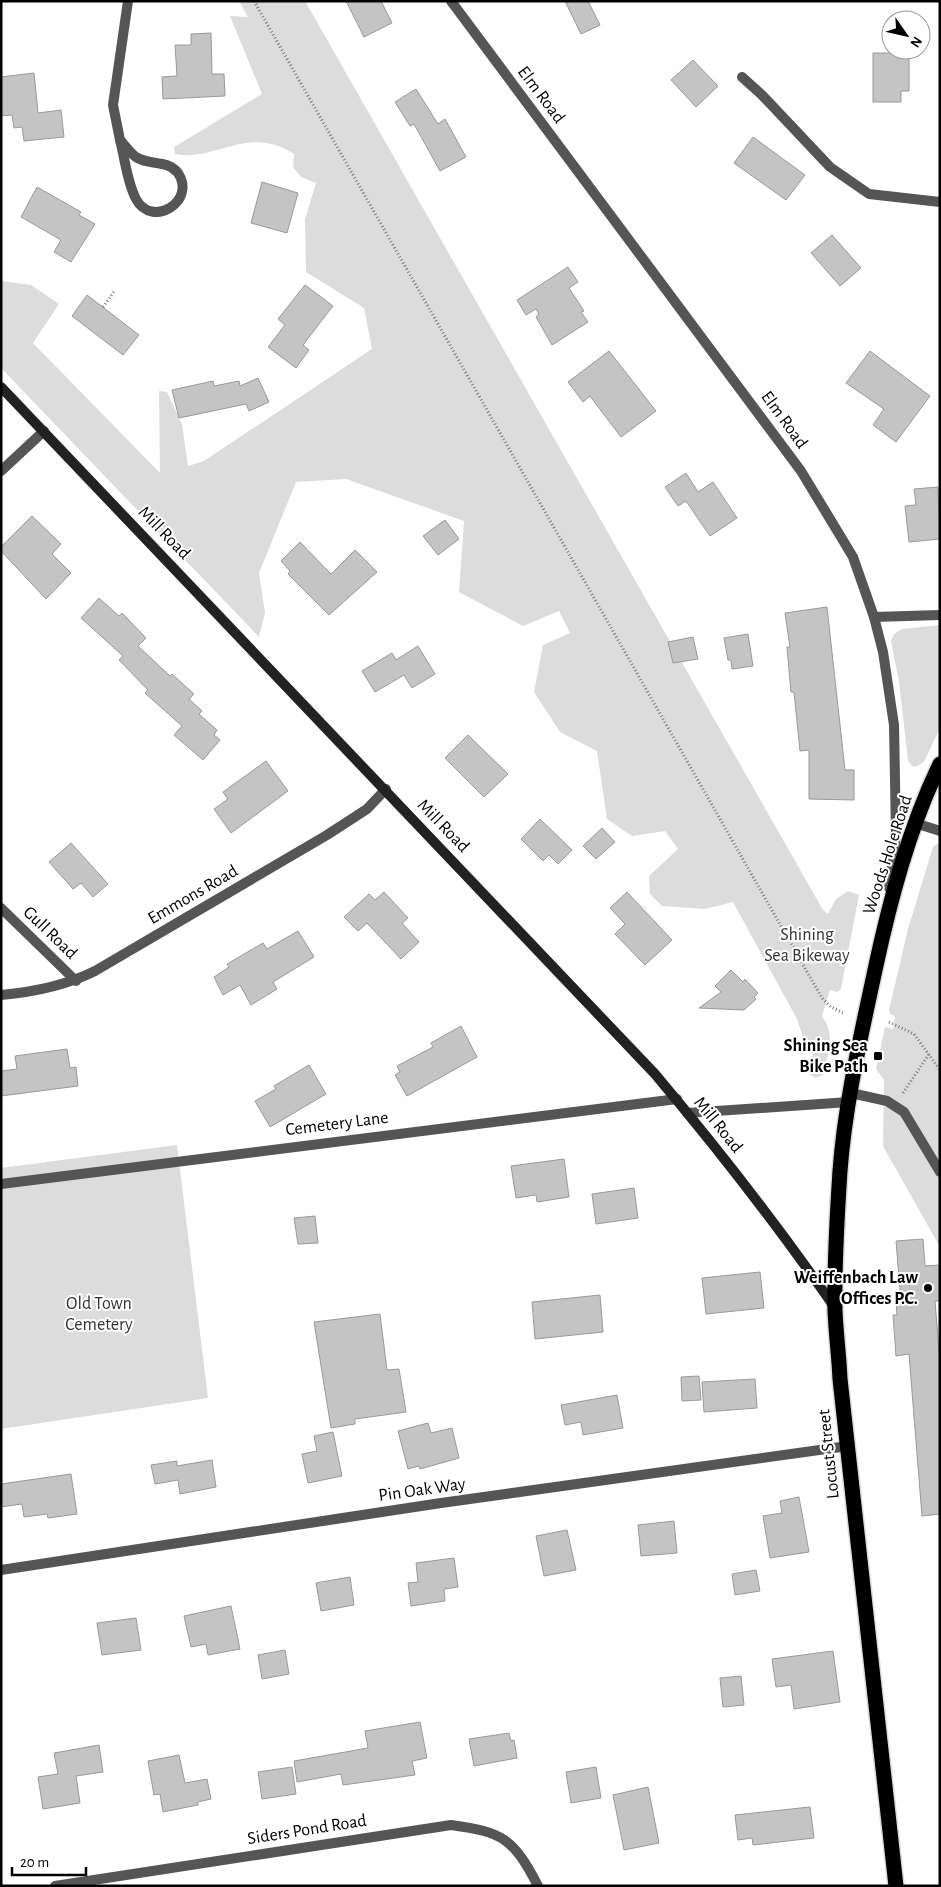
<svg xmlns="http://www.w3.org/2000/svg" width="941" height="1887" viewBox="0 0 941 1887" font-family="'Alegreya Sans',sans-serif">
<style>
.green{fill:#dcdcdc}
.building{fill:#c4c4c4;stroke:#999}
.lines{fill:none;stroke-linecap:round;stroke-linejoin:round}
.highway-casing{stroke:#dbdbdb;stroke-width:18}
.path{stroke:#777;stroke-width:3;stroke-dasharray:1 2.5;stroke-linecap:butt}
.lane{stroke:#555;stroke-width:10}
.street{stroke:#555;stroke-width:10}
.secondary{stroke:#222;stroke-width:10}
.highway{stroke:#000;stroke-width:15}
.poi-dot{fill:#000;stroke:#fff;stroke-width:2}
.labels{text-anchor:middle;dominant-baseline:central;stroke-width:4;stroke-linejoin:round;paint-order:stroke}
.street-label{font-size:18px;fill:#000;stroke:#fff}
.park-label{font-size:18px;fill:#333;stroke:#fff}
.poi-label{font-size:18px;font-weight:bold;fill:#000;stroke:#fff;text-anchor:end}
</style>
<rect width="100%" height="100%" fill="#fff"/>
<!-- green -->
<g class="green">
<path d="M239,1H305L823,910L828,914L836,899L848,891L859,895L841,989L837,992L830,990L822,1016C836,1035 828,1054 823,1075L815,1078L810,1074L811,1059L816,1050L803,1037L797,1019L733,902L705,909L662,906L650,894L649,876L678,849L665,831L632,836L607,819L597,751L560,732L534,692L543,645L570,633L559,611L523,626L459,592L464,521L346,479L296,482L259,573L265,613L259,637L1,368V279L3,281L31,285L59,304L33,343L160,473L159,391L167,392L182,424L188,466L204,461L372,349L364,308L306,272L305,219L316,183L301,177L293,167L294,154C248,124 216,162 175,154L174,147L262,94L230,16L248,17Z"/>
<path d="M940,625V728L924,762L915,767L911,765L908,760L899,682L891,641L894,634L902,629Z"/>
<path d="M938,843L940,844V1247L883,1146L884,1080L876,1069L885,1027L893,1029L895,1016L890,1014L889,1010L908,929L933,847Z"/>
<path d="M177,1145L208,1398L1,1429V1168Z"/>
</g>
<!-- building -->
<g class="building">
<path d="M346,1H381L392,23L364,37Z"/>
<path d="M565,1H588L600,25L581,34Z"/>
<path d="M211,33L212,74H224L225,96L163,99L162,77L177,76L175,45H191V34Z"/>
<path d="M873,53H909V91H901V102H873Z"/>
<path d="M693,60L718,86L696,107L671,80Z"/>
<path d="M34,73L38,113L61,110L64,137L24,141L22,127L14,128L12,115L1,116V77Z"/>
<path d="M416,89L438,124L445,119L466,157L440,171L414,124L410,126L395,102Z"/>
<path d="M753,137L805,175L786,200L734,163Z"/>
<path d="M262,182L298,193L287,233L251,223Z"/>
<path d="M37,187L81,212L79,215L95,224L71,262L54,252L61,240L21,217Z"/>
<path d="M832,235L861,268L840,286L811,253Z"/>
<path d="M568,267L578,282L569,288L584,311L581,312L588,322L552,345L536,317L539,314L536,309L526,315L517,300Z"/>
<path d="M305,285L333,306L303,345L309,350L296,368L268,347L285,325L278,319Z"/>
<path d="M87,295L139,335L123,355L72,316Z"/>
<path d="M609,351L656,411L621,437L590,396L583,402L568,382Z"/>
<path d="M870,351L930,396L896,442L873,425L884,409L846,383Z"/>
<path d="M258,378L269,402L249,411L246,404L179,418L172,390L213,381L214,386L239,381L240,386Z"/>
<path d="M686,473L698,492L713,482L737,518L710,536L686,501L678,506L665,487Z"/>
<path d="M938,487L940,539L909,542L905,506L916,505L914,489Z"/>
<path d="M32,516L61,544L52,554L71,573L46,599L1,551V547Z"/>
<path d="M445,520L459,539L438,555L423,536Z"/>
<path d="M300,542L331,574L355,550L377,572L329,615L288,574L290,571L281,561Z"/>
<path d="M99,598L119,616L122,613L146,638L138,646L170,676L172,674L194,694L189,699L202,711L199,714L217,730L214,735L220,740L203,760L174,735L182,726L145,693L148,690L119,660L123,656L81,618Z"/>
<path d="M827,607L845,770H854V800L809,799V750L800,751L794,692H791L787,647H790L785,613Z"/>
<path d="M748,634L753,666L732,669L731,660H728L724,638Z"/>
<path d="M693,637L698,659L673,663L668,642Z"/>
<path d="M418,646L435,674L412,688L404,675L375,692L362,671L392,653L396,660Z"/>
<path d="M468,735L508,774L484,797L445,758Z"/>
<path d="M266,761L288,791L231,833L214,809L228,799L223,792Z"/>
<path d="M540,819L572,850L558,864L549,855L543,861L521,839Z"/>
<path d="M602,828L615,842L596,859L583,846Z"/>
<path d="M71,843L108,884L93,897L81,883L73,889L49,862Z"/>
<path d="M384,892L408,918L402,923L419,942L401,959L367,923L358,931L344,917L369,894L375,900Z"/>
<path d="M627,892L672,940L645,965L615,934L625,924L610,908Z"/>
<path d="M298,931L314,957L273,982L277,989L251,1005L240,985L223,995L214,977L229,967L227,964L263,943L267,949Z"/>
<path d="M731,970L743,982L745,979L758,993L754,997L756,999L744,1010L699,1008L721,992L715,986Z"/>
<path d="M461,1026L477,1057L407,1096L395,1075L400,1072L397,1066L433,1047L431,1043Z"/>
<path d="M67,1049L70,1068L76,1067L78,1086L1,1096V1071L17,1069L15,1056Z"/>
<path d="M309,1065L326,1094L270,1127L255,1101L276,1089L274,1086Z"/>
<path d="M564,1159L569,1197L537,1202L536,1195L516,1198L511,1166Z"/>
<path d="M634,1188L638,1218L596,1224L592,1194Z"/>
<path d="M315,1216L318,1243L298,1244L294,1218Z"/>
<path d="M923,1239L925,1266L940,1265V1301H935L940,1364V1514L922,1516L909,1354L896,1356L893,1315H897L896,1303L901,1302L896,1241Z"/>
<path d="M760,1272L764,1308L706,1314L702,1278Z"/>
<path d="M600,1295L603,1332L535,1339L532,1302Z"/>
<path d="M380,1314L387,1370L399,1369L406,1412L355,1419V1424L331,1428L314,1322Z"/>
<path d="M699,1376L701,1400L682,1401L681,1377Z"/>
<path d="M755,1379L757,1408L704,1412L702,1382Z"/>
<path d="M617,1395L623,1428L583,1435L581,1422L565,1425L561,1405Z"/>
<path d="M428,1423L431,1433L452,1428L459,1458L420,1469L419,1466L408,1469L398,1431Z"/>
<path d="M333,1432L342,1476L308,1483L302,1454L317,1451L314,1436Z"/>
<path d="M212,1460L216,1487L180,1494L178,1480L155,1484L151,1465L177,1461V1466Z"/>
<path d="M71,1474L77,1514L48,1518L47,1514L24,1517L22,1504L1,1507V1484Z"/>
<path d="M799,1497L809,1552L770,1558L763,1516L782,1513L780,1501Z"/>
<path d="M674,1521L677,1553L641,1556L638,1525Z"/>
<path d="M567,1530L576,1570L544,1576L536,1536Z"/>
<path d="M454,1558L458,1587L444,1589L445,1601L411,1606L408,1583L418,1582L416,1563Z"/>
<path d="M756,1570L760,1591L735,1595L732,1574Z"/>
<path d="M350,1577L354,1605L321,1611L316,1583Z"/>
<path d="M231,1606L240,1649L208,1655L206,1644L191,1647L184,1616Z"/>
<path d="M136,1618L141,1650L102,1655L97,1623Z"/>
<path d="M285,1650L289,1674L262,1679L258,1655Z"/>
<path d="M833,1651L840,1702L794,1709L791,1685L776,1687L772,1659Z"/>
<path d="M741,1676L744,1705L723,1707L720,1678Z"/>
<path d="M420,1722L427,1758L412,1761L415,1775L343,1785L341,1774L297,1782L294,1761L368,1748L365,1731Z"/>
<path d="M509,1733L511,1741L514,1740L517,1758L474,1766L469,1739Z"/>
<path d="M99,1745L103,1772L76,1776L80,1803L43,1809L38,1777L58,1774L54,1753Z"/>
<path d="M179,1755L185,1783L207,1779L211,1799L198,1802V1805L163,1812L160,1794L154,1795L148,1761Z"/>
<path d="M292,1767L296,1794L262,1799L258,1772Z"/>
<path d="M596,1767L601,1798L571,1803L566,1772Z"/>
<path d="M648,1787L659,1843L624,1850L613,1795Z"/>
<path d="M810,1807L814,1838L753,1845L752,1838L738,1840L735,1815Z"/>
</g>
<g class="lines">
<defs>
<path id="highway" d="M896,1886L840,1379C839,1356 836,1334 835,1311C834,1265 837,1217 840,1171C845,1103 861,1036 875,970C890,900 909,828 940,764"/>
</defs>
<!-- highway casing -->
<use href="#highway" class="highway-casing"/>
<!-- path -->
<g class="path">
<path d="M254,1L822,998L831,1007L845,1014"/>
<path d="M103,307L115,290"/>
<path d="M889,1022L914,1034L940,1070"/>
<path d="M903,1093L929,1054"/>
</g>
<!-- lane -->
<g class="lane">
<path d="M742,77L762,95L830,167L869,194L940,202"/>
<path d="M915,823L940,831"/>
<path d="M851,1093L887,1101L904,1112L940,1172"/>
</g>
<!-- street -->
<g class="street">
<path d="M451,1L801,471L853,557L874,617L883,652L894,725L896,835L889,888"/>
<path d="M120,140C125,145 130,153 136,157C149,166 167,159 178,173C197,201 152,229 136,199C127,182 125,159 120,140Z"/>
<path d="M120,140L113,105L128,1"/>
<path d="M1,471L44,431"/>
<path d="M874,617L940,615"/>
<path d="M1,908L76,981"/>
<path d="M1,995C34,992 65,986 95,971L327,835L367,809L386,789"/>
<path d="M687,1113L849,1102"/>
<path d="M1,1184L677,1099"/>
<path d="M1,1570L441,1503L848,1446"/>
<path d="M55,1886L451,1825C503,1832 513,1838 538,1886"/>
</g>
<!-- secondary -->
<path class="secondary" d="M1,387L655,1074C718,1149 779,1227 835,1308"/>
<!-- highway -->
<use href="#highway" class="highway"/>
</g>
<!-- markers -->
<g class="poi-dot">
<rect x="873" y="1051" width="10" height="10" rx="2.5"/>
<circle cx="928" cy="1288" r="5"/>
</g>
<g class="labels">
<!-- street labels -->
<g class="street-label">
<text transform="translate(541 95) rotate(53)">Elm Road</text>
<text transform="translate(784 420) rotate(54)">Elm Road</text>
<text transform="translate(164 533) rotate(46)">Mill Road</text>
<text transform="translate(443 826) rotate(46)">Mill Road</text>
<text transform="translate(888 855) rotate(-72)">Woods Hole Road</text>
<text transform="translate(193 895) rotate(-30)">Emmons Road</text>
<text transform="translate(50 933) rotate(44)">Gull Road</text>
<text transform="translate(337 1124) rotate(-7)">Cemetery Lane</text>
<text transform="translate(718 1125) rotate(51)">Mill Road</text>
<text transform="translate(829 1454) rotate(-96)">Locust Street</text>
<text transform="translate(422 1490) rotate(-8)">Pin Oak Way</text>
<text transform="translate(307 1830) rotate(-9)">Siders Pond Road</text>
</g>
<!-- park labels -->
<g class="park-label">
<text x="807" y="935">Shining<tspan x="807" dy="21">Sea Bikeway</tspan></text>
<text x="99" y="1304">Old Town<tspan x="99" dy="21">Cemetery</tspan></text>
</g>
<!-- poi labels -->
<g class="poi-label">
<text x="868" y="1046">Shining Sea<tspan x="868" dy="21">Bike Path</tspan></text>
<text x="918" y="1278">Weiffenbach Law<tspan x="918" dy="21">Offices P.C.</tspan></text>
</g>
</g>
<!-- border -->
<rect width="941" height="1887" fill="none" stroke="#000000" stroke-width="5"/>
<!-- north arrow -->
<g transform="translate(906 35) rotate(124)"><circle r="24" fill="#ffffff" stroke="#999999"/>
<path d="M0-4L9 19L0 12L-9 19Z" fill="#000000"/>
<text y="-8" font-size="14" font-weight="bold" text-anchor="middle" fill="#000000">N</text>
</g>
<!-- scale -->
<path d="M12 1867v8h74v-8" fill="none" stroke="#000000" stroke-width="2.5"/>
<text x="20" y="1867" font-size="15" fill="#000000" stroke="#ffffff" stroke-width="4" paint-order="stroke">20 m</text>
</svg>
